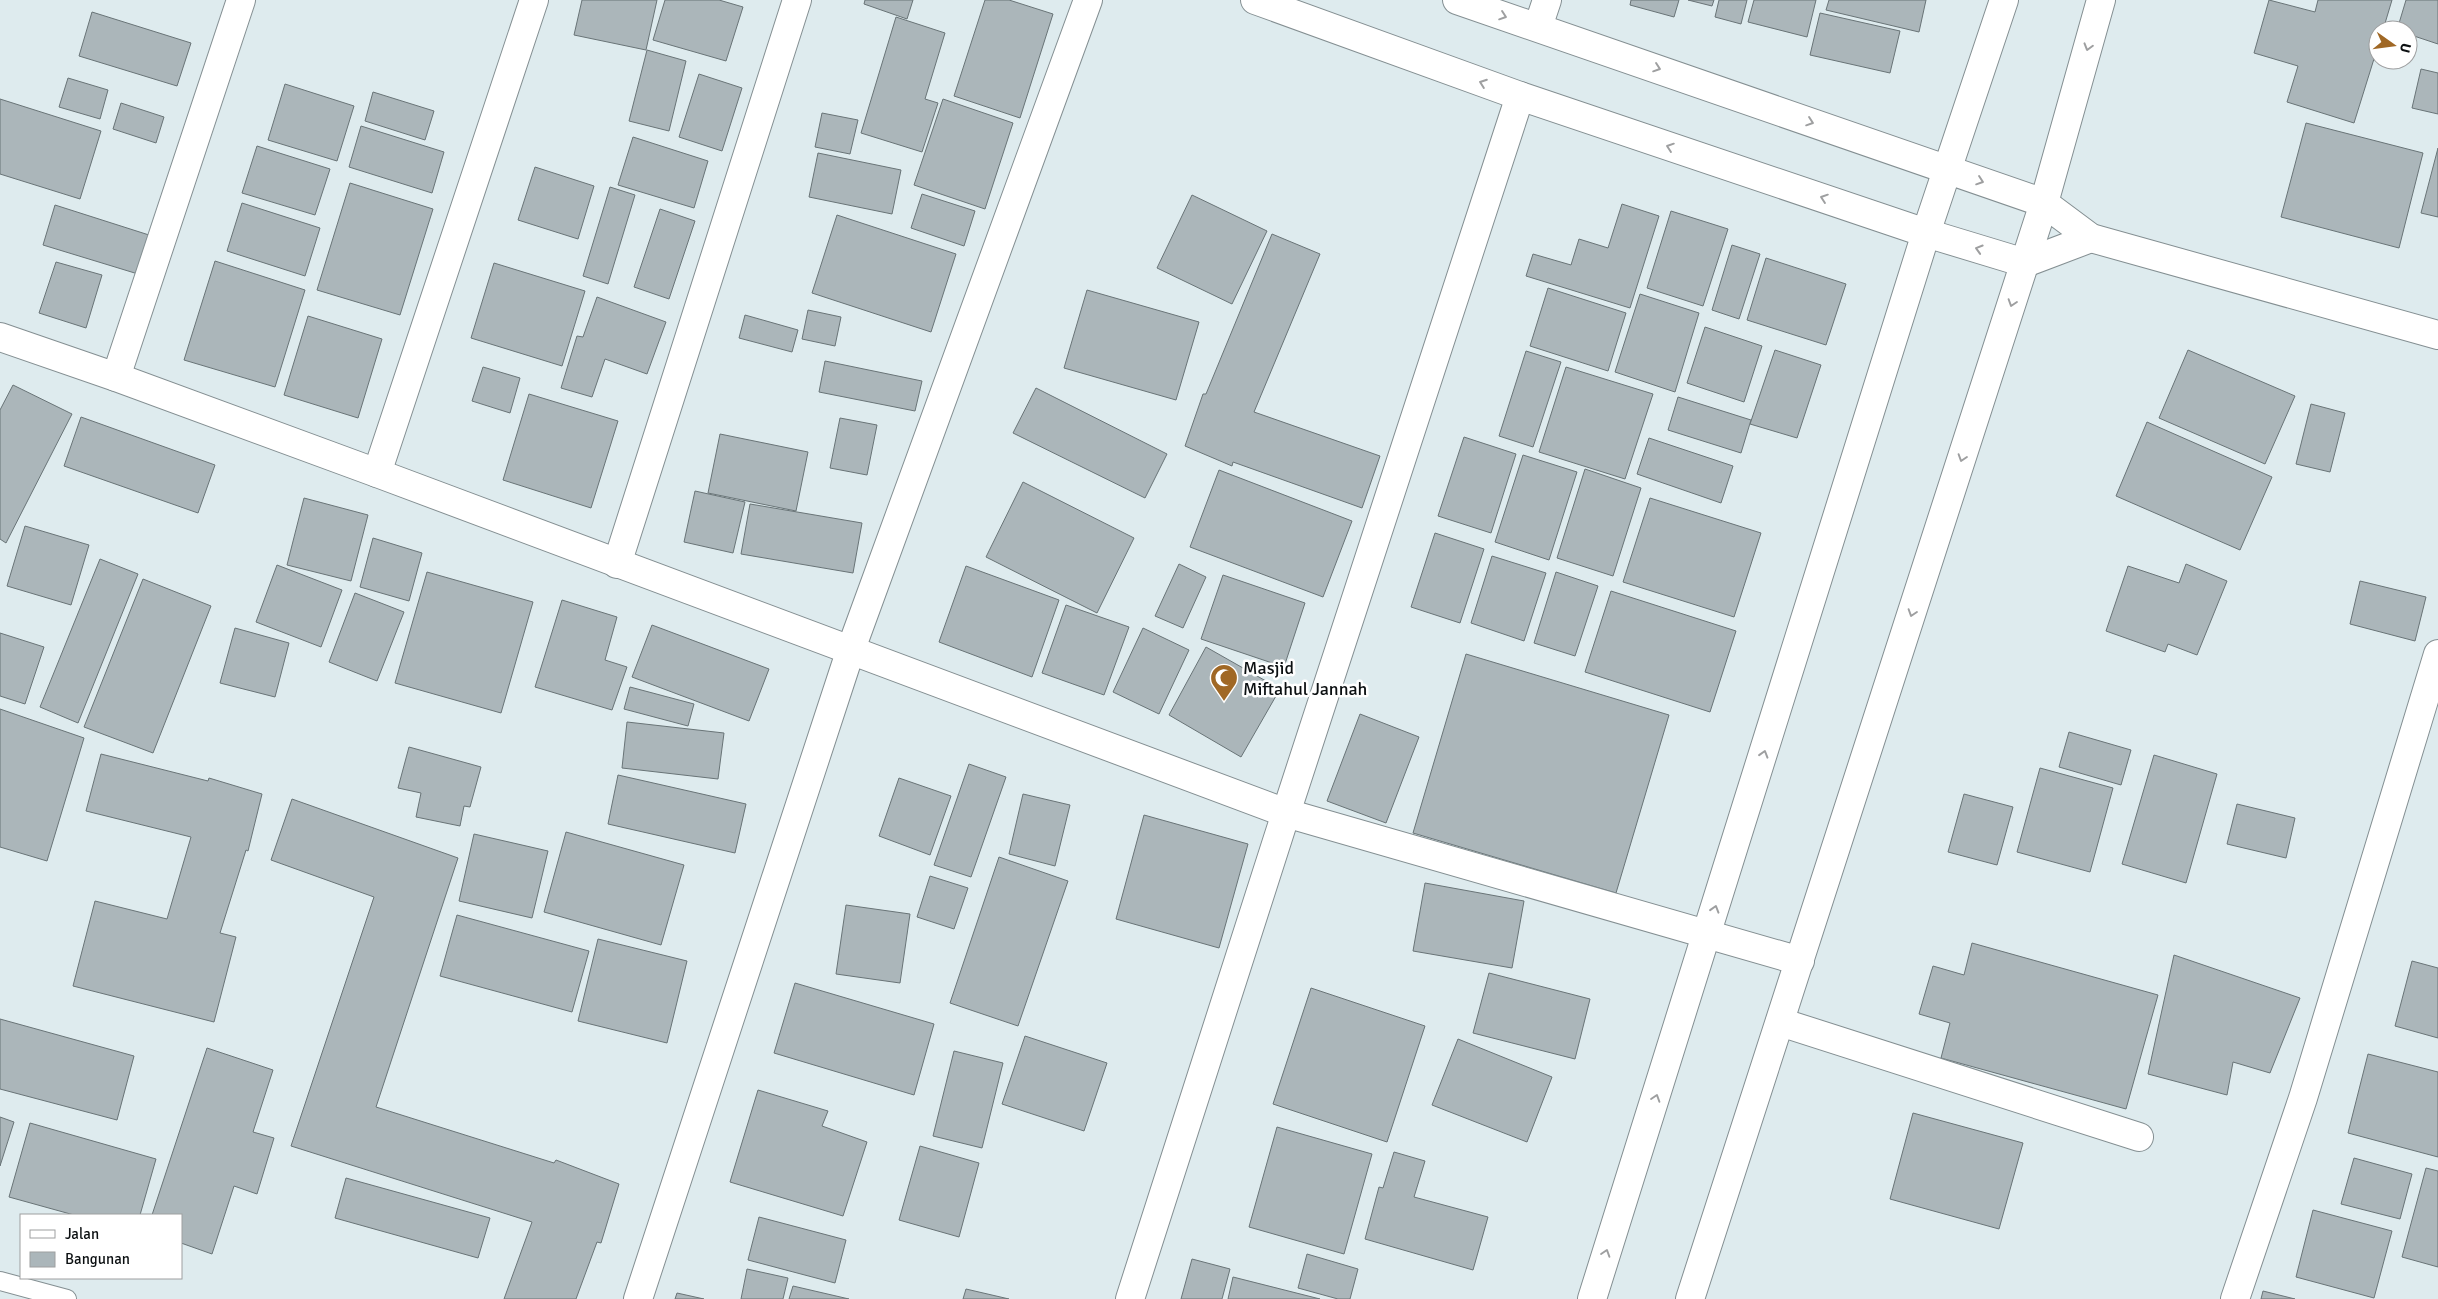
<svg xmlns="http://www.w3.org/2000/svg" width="2438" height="1299" viewBox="0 0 2438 1299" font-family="Signika,sans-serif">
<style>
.building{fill:#abb6ba;stroke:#697477}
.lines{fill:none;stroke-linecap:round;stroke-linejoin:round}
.service-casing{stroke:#848f92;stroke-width:20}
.minor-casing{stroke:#848f92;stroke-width:30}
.tertiary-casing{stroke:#848f92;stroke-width:30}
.service{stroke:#fff;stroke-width:18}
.minor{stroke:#fff;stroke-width:28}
.tertiary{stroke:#fff;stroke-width:28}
.oneway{stroke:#9e9fa0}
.labels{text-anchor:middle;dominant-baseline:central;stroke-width:5;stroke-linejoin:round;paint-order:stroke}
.poi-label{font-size:18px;fill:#0c1012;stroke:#fff;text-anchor:start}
</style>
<rect width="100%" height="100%" fill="#deebee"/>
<!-- building -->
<g class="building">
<path d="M582,0H657L646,50L574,35Z"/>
<path d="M665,0H719L743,7L726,61L653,40Z"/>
<path d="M865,0H913L907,19L864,4Z"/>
<path d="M985,0H1009L1053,14L1020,118L954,96Z"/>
<path d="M1631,0H1679L1674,17L1630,5Z"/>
<path d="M1688,0H1714L1712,6Z"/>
<path d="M1719,0H1747L1741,24L1715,17Z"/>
<path d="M1754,0H1816L1807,37L1748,22Z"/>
<path d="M1829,0H1926L1919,32L1826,10Z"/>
<path d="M2269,0L2315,12L2318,0H2392L2383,30H2378V46L2354,123L2287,102L2298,66L2254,53Z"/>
<path d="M2406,0H2438V44L2408,34V30H2397Z"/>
<path d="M92,12L191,43L177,86L79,56Z"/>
<path d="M1820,13L1900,31L1890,73L1810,55Z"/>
<path d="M896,17L945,33L925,99L938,103L922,152L861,133Z"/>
<path d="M647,50L686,61L669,131L629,121Z"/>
<path d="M2421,69L2438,73V114L2412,108Z"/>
<path d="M699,74L742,88L722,151L679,137Z"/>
<path d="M68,78L108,90L100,119L59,107Z"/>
<path d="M285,84L354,106L337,161L268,140Z"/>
<path d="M373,92L434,111L425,140L365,121Z"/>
<path d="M0,99L101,131L80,199L0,174Z"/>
<path d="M943,99L1013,123L985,209L914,185Z"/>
<path d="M121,103L164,117L156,143L113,129Z"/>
<path d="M822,113L858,120L850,154L815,147Z"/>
<path d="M2306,123L2423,153L2399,248L2281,217Z"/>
<path d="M361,126L444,152L432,193L349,167Z"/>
<path d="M633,137L708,161L694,208L618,185Z"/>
<path d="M257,146L330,169L315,215L242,193Z"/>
<path d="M2438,148V217L2421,213Z"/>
<path d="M818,153L901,170L892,214L809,197Z"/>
<path d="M535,167L594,186L578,239L518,220Z"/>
<path d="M350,183L433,209L400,315L317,290Z"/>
<path d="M610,187L635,195L608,284L583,276Z"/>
<path d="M922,194L975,211L964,246L911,228Z"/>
<path d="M1192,195L1267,231L1232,304L1157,268Z"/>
<path d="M242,203L320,228L305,276L227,251Z"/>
<path d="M1622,204L1659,216L1630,308L1526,276L1533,254L1571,265L1579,239L1608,248Z"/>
<path d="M55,205L149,235L138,274L43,245Z"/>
<path d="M660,209L695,221L669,299L634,287Z"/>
<path d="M1671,211L1728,229L1703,306L1647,288Z"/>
<path d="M837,215L956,254L931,332L812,293Z"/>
<path d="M1272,234L1320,254L1254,412L1380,456L1362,508L1233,462L1232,466L1185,446L1203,394H1206Z"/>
<path d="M1732,245L1760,254L1739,319L1712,310Z"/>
<path d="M1766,258L1846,284L1826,345L1747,320Z"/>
<path d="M215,261L305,290L275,387L184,360Z"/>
<path d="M56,262L102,275L86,328L39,313Z"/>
<path d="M494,263L585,291L562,366L471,338Z"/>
<path d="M1548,288L1626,313L1608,371L1530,346Z"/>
<path d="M1087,290L1199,322L1176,400L1064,368Z"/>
<path d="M1640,294L1699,313L1675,392L1615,372Z"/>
<path d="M597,297L666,322L647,374L605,359L592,397L561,388L577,336L583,337Z"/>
<path d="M808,310L841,317L835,346L802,339Z"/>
<path d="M745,315L798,330L792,352L739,338Z"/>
<path d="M308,316L382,339L358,418L284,395Z"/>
<path d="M1705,327L1762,346L1744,402L1687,383Z"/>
<path d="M1775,350L1821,365L1797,438L1750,424Z"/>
<path d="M2188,350L2295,396L2265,464L2159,418Z"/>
<path d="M1526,351L1561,362L1533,447L1499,436Z"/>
<path d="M825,361L922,381L915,411L819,392Z"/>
<path d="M483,367L520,378L510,413L472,401Z"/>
<path d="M1566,367L1653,394L1625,479L1539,452Z"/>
<path d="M13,385L72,414L6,543L0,539V410Z"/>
<path d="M1036,388L1167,454L1145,498L1013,433Z"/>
<path d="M529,394L618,421L591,508L503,480Z"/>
<path d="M1678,397L1751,420L1741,453L1668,430Z"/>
<path d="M2311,404L2345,413L2330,472L2296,464Z"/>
<path d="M81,417L215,465L198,513L64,466Z"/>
<path d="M840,418L877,425L867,475L830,468Z"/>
<path d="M2147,422L2272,477L2240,550L2116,496Z"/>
<path d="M720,434L808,452L796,511L708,493Z"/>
<path d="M1464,437L1516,454L1491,533L1438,516Z"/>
<path d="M1649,438L1733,466L1721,503L1637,474Z"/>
<path d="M1523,455L1577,472L1549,560L1495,542Z"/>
<path d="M1585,469L1641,488L1613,576L1557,558Z"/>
<path d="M1219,470L1352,521L1323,597L1190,547Z"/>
<path d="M1023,482L1134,538L1097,613L986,557Z"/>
<path d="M695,491L745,502L733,553L684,542Z"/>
<path d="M304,498L368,515L351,581L287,565Z"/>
<path d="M1650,498L1761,533L1734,617L1623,582Z"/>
<path d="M750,504L862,523L853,573L741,554Z"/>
<path d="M25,526L89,545L71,605L7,586Z"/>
<path d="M1435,533L1484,549L1460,623L1411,607Z"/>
<path d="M373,538L422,553L409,601L360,587Z"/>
<path d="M1492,556L1546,573L1524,641L1471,623Z"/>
<path d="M100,559L138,574L78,723L40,707Z"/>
<path d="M1179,564L1206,577L1183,628L1155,616Z"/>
<path d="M2186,564L2227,581L2197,655L2168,644L2165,652L2106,631L2128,566L2179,583Z"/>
<path d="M277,565L342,590L321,647L256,622Z"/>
<path d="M966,566L1059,600L1032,677L939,642Z"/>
<path d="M427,572L533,602L501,713L395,683Z"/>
<path d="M1556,572L1598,586L1575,656L1534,643Z"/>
<path d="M1223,575L1305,603L1284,667L1201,639Z"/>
<path d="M143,579L211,606L153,753L84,727Z"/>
<path d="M2360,581L2426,597L2415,641L2350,624Z"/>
<path d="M1611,591L1736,631L1710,712L1585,672Z"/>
<path d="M355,593L404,612L377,681L329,662Z"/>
<path d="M562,600L617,617L605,660L627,667L612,710L535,687Z"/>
<path d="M1066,605L1129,627L1104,695L1042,673Z"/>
<path d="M652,625L769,669L749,721L632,677Z"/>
<path d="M235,628L289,643L275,697L220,683Z"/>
<path d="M1143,628L1189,650L1159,714L1113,692Z"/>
<path d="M0,633L44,647L25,704L0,696Z"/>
<path d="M1206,647L1280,689L1241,757L1169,715Z"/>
<path d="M1466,654L1669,715L1616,893L1413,833Z"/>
<path d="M630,687L694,704L688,726L624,709Z"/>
<path d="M0,709L84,738L47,861L0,847Z"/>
<path d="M1360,714L1419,737L1386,823L1327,801Z"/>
<path d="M627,722L724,733L718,779L622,768Z"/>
<path d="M2069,732L2131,750L2121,785L2059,767Z"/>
<path d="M409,747L481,767L470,807L464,806L460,826L416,817L421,793L398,788Z"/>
<path d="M101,754L208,781L209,778L262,794L248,851L246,850L220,933L236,937L214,1022L73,986L95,901L167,919L191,837L86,811Z"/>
<path d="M2154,755L2217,774L2186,883L2122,864Z"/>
<path d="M969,764L1006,777L971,877L934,865Z"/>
<path d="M2040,768L2113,788L2090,872L2017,852Z"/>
<path d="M618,775L746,804L735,853L608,824Z"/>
<path d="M899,778L951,796L930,855L879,836Z"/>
<path d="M1023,794L1070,805L1055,866L1009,854Z"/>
<path d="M1964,794L2013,807L1997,865L1948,852Z"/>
<path d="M292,799L458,858L376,1107L554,1163L556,1160L619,1184L601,1243L597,1242L576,1299H504L532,1222L291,1146L374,897L271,860Z"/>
<path d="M2237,804L2295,818L2286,858L2227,844Z"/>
<path d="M1144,815L1248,844L1219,948L1116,919Z"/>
<path d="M566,832L684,865L661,945L544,912Z"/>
<path d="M474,834L548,851L532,918L459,901Z"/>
<path d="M999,857L1068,881L1018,1026L950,1003Z"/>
<path d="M930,876L968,888L954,929L917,917Z"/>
<path d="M1425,883L1524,901L1512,968L1413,951Z"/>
<path d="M846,905L910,914L900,983L836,974Z"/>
<path d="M457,915L589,951L572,1012L440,976Z"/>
<path d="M598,939L687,961L667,1043L578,1021Z"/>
<path d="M1972,943L2158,995L2126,1109L1941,1058L1950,1023L1919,1014L1933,966L1964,975Z"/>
<path d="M2174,955L2300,998L2270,1073L2233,1062L2227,1095L2148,1074Z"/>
<path d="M2412,961L2438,968V1038L2395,1026Z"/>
<path d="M1489,973L1590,999L1575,1059L1473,1033Z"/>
<path d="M795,983L934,1024L914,1095L774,1053Z"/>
<path d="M1311,988L1425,1026L1387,1142L1273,1104Z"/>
<path d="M0,1019L134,1056L117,1120L0,1089Z"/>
<path d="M1025,1036L1107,1063L1084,1131L1002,1104Z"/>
<path d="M1458,1039L1552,1077L1527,1142L1432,1105Z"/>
<path d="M207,1048L273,1070L253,1132L274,1138L257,1194L234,1186L212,1254L181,1243V1215H152Z"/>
<path d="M954,1051L1003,1063L982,1148L933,1136Z"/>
<path d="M2368,1054L2438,1072V1157L2348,1133Z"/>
<path d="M758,1090L828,1111L822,1126L867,1142L843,1216L730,1182Z"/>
<path d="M1913,1113L2023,1143L1999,1229L1890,1199Z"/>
<path d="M0,1117L14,1122L0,1166Z"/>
<path d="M30,1123L156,1159L140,1215H74L9,1197Z"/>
<path d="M1277,1127L1372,1154L1344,1254L1249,1227Z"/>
<path d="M920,1146L979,1163L959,1237L899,1220Z"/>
<path d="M1394,1152L1425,1161L1414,1197L1488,1217L1473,1270L1365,1239L1379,1187L1383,1188Z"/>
<path d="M2354,1158L2412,1174L2400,1219L2341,1204Z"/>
<path d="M2426,1168L2438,1171V1267L2402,1257Z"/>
<path d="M346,1178L490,1218L478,1258L335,1218Z"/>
<path d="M2313,1210L2392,1231L2374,1298L2296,1277Z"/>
<path d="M759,1217L846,1240L835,1283L748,1260Z"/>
<path d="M1307,1254L1358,1269L1350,1299H1338L1298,1288Z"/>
<path d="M1192,1259L1230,1269L1222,1299H1181Z"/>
<path d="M747,1269L788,1278L783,1299H741Z"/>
<path d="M1233,1277L1320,1299H1228Z"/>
<path d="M793,1286L849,1299H789Z"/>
<path d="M966,1289L1009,1299H963Z"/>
<path d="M2263,1291L2295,1299H2261Z"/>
<path d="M677,1293L704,1299H675Z"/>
</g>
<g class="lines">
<defs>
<path id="service" d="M0,1281L67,1299"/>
<g id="minor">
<path d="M1255,0L1520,96L1926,233L2025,263L2091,238"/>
<path d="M1457,0L2044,203L2091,238L2438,335"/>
<path d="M1538,27L1547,0"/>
<path d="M0,337L116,377L377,473L1286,813L1800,961"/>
<path d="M116,377L241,0"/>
<path d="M377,473L534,0"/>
<path d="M617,564L797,0"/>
<path d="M1780,1022L2139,1137"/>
<path d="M638,1299L851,649L1088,0"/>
<path d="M1130,1299L1286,813L1520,96"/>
<path d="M2235,1299L2303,1098L2438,654"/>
</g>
<g id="tertiary">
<path d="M1592,1299L1926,233L2004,0"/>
<path d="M1690,1299L2044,203L2101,0"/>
</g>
</defs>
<!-- service casing -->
<use href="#service" class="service-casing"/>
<!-- minor casing -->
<use href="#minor" class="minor-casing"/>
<!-- tertiary casing -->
<use href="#tertiary" class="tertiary-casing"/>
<!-- service -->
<use href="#service" class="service"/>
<!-- minor -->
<use href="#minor" class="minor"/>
<!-- tertiary -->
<use href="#tertiary" class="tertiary"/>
</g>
<!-- one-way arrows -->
<defs><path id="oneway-chevron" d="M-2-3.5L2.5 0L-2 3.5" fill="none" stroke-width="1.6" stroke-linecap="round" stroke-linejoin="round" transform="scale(1.25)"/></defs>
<g class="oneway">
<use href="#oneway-chevron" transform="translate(1503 16) rotate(19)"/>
<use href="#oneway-chevron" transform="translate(2088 47) rotate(106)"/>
<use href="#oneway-chevron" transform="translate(1657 68) rotate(19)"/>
<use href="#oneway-chevron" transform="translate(1483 83) rotate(-160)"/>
<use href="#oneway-chevron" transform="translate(1810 122) rotate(19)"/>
<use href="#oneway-chevron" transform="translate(1670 147) rotate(-161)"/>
<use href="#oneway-chevron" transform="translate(1980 181) rotate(19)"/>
<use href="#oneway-chevron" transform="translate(1824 198) rotate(-161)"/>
<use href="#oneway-chevron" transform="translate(1979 249) rotate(-163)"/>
<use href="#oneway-chevron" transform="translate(2012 303) rotate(108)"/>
<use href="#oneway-chevron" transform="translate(1962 458) rotate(108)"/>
<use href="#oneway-chevron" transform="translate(1912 613) rotate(108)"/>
<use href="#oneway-chevron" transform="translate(1764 754) rotate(-73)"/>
<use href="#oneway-chevron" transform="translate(1715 909) rotate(-73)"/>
<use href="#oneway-chevron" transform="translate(1656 1098) rotate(-72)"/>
<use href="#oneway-chevron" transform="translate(1606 1253) rotate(-72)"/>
</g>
<!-- icons -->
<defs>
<symbol id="mosque-pin" viewBox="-11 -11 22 30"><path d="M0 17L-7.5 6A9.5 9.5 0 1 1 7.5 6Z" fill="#a06825" stroke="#fff"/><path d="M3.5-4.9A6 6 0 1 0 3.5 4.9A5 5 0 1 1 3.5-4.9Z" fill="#fff"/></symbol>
</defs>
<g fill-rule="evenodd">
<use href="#mosque-pin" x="1208" y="662" width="32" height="43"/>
</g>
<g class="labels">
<!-- poi labels -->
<g class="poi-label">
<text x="1243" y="668">Masjid<tspan x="1243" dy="21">Miftahul Jannah</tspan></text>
</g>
</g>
<!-- legend -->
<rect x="20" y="1214" width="162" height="65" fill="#ffffff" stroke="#9e9fa0"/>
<rect x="30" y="1230" width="25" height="8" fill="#ffffff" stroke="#9e9fa0"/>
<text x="65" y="1239" font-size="15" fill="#0c1012">Jalan</text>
<rect x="30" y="1252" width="25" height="15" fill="#abb6ba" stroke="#9e9fa0"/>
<text x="65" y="1264" font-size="15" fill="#0c1012">Bangunan</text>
<!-- north arrow -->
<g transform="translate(2393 45) rotate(104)"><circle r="24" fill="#ffffff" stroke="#9e9fa0"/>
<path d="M0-4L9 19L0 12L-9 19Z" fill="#a06825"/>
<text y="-8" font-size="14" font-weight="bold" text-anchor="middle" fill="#0c1012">U</text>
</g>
</svg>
